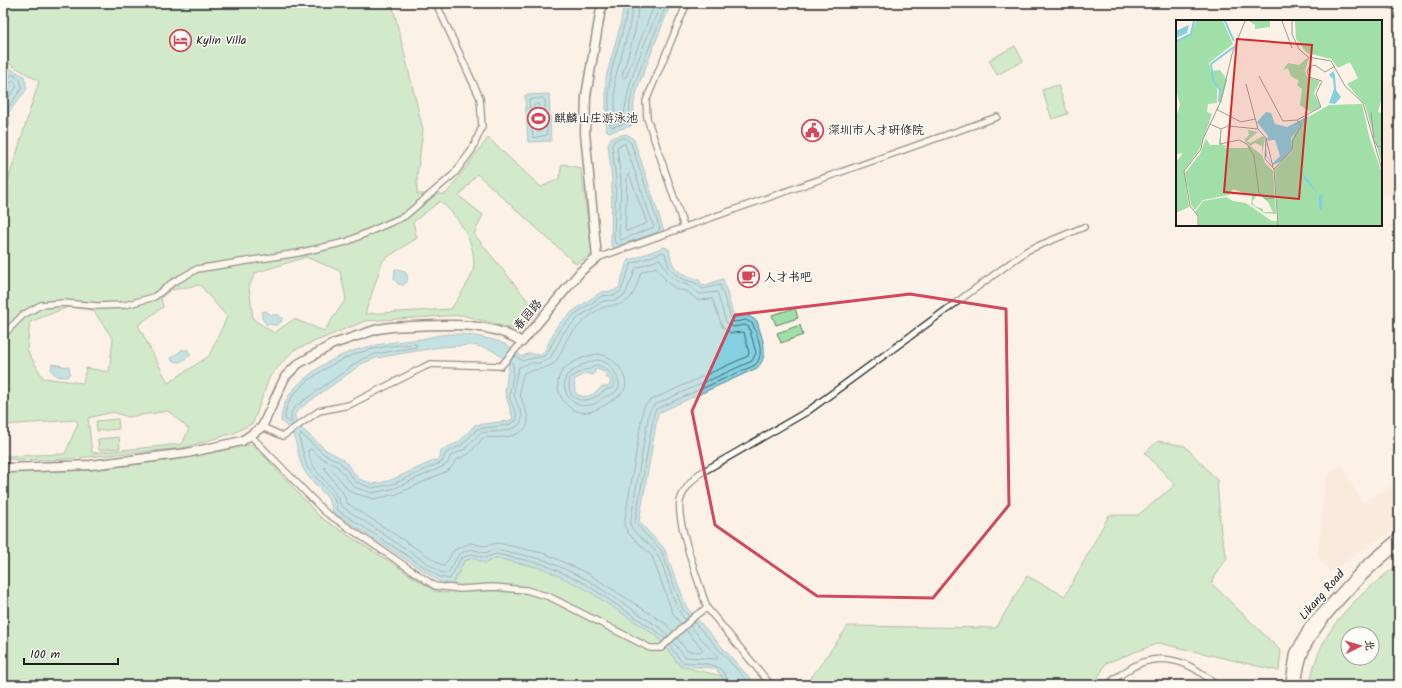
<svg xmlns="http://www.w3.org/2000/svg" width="1402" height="688" viewBox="0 0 1402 688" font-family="Kalam,'LXGW WenKai TC',sans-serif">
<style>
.built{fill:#f8e3d1}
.green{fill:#a0e0a8;stroke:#5e7e62;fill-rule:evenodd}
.water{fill:#83d0e1;stroke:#5a8892;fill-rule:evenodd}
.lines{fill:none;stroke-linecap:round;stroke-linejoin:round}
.shore{stroke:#45646b;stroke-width:1}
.street-casing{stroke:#1c1c1c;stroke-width:8}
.secondary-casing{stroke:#1c1c1c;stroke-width:11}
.street{stroke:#fdfcf7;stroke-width:5.5}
.secondary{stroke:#fdfcf7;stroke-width:8}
.marked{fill:none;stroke:#d1495b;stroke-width:3;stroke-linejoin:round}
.labels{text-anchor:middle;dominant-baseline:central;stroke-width:3;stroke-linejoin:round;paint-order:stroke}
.poi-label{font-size:12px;fill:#1c1c1c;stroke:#fdfcf7;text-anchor:start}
.street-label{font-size:12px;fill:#1c1c1c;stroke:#fdfcf7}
.inset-river{fill:none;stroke:#83d0e1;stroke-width:2}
.inset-road{fill:none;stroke:#a29c95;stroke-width:1}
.view{fill:#d62828;fill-opacity:0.15;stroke:#d62828;stroke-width:2}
.inset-edge{fill:none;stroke:#1c1c1c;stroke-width:2}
</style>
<rect width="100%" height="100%" fill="#fbf1e6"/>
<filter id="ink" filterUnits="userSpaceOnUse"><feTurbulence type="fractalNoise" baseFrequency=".025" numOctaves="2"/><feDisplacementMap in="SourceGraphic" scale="8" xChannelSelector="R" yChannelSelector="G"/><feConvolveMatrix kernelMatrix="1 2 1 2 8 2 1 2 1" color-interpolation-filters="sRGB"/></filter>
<g filter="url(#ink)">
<!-- built -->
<g class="built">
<path d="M1399,80V294L1395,285L1398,265L1393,195L1381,196V82Z"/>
<path d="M1342,465L1362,502L1399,482V526L1330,572L1318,556L1325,477Z"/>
</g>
<!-- green -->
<g class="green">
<path d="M3,3H392L423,130L417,176V194H446L488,138L541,187L559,179L562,164L581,168L592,254L576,264L477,174L459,196L483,215L474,234L537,312L520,331L462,315L365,321L294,350L270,376L253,423L234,433L183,448L55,460L3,459V456L65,454L78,423L75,420L3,425V316L7,311L3,305V197L39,81L3,60ZM440,201C459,217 478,245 473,271C471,280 456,301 451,309L365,314L383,260L417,238L413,222ZM306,257L340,271L346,299L324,331L294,319L274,333L253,319L249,287L255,273ZM200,285L227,317L209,356L168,383L138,325L163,307L161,298L170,290ZM68,307L93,310L113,339L109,372L86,368L83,383L43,378L27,350L30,322ZM168,411L189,429L182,444L92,453L88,418L113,412L128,417Z"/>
<path d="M1015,46L1023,61L997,75L989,60Z"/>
<path d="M1058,85L1068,114L1052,119L1042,90Z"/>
<path d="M795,308L798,318L776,325L772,315Z"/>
<path d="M800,325L803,335L781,343L777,333Z"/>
<path d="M118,419L119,429L97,431L96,421Z"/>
<path d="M119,437L120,448L99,450L98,439Z"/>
<path d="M1158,441L1185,446L1217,480L1221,534L1227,558L1211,583L1281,651L1279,671L1159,643L1106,663L1094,685H806L848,626L996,628L1027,576L1065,596L1109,515H1138L1175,485L1145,453Z"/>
<path d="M253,444L320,517L435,591L448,593L464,561L473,558L485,563L496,558L542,568L582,586L657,636L680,666L730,678L735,685H3V473L91,470L187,458Z"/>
<path d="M1399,564V685H1310C1318,629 1356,597 1399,564ZM1348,634H1372V658H1348Z"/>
</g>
<!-- water -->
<g class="water">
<path d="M624,3H671L639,84L634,102L633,121L631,126L610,132L606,130V77L620,27Z"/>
<path d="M9,68L24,76L27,89L8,113L10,123L3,143V80Z"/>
<path d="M549,94L551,141L528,142L525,95Z"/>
<path d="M625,134L630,136L634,140L664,231L659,237L620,250L611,246L612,180L608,144L611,138Z"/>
<path d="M664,247L669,249C672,271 679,274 699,279L702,286L723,279L734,318L747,315L757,321C761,337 771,354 757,368L658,413L639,522L664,548L687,608L756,685H725L722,676L714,668L680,666L657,636L582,587L542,568L496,558L485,563L473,558L464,561L452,585L439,581L333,512C329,491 311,485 303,468C294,448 301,439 281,421C281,405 289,393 301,382C338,348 374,344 422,339C428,338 434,336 440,335C457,332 480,336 497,341C507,344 515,351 522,357L529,353L537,355L544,352L557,326L573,311L601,292L613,291L619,288L627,261ZM472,345C490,348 497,351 509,365L505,392L513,419L508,421L475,425L459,442L441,450L440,458L391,480L380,483L373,484L359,479L343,459L326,450L302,429L295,418V414L299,409L363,363L376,358L440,347ZM596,369L605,372L606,377L611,381L610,384L608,387L602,386C596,394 588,399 578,395L575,392L574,380L586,373L593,375Z"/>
<path d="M395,269C404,269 409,273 407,282L403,285L398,284L394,279Z"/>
<path d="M266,311L271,315H279L282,318V321L276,325L266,324L262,318V312Z"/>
<path d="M183,349L185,351L187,349L191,355L180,362L172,361L171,358Z"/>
<path d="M52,364L69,367L70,373L67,377L56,376L51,370Z"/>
</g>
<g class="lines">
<!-- shore -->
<g class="shore">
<path d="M628,3C626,29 614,53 610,79C608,94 609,110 610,125L612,127L627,123L629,121L630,101L635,83L667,3"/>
<path d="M633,3L629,29L615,79V119L616,121L624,118C627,78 647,40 661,3"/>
<path d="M639,3L635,31L622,76L624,78L626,77L655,3"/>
<path d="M3,81L7,80L12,74L20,79L22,88L5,112L6,123L3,132"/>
<path d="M3,86L14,81L17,86L3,105"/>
<path d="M543,98L545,100L547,135L533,138L529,100Z"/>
<path d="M536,104L540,105L542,130L540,132L536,131L534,106Z"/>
<path d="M625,138L631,143L660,229L656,233L620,245L615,243L614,238L616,180L612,145L614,141Z"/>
<path d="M625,144L654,227L621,240L619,237L621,180L617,147Z"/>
<path d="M629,174L647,223L627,231L625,229L627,176Z"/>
<path d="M415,344L417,345L416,347L376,354L362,359L296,406L291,412V423L285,419C282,390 334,361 358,353C377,347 396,345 415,344Z"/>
<path d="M598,354C607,355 614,360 619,367C631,386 627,392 608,403C600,408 590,414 580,412C564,409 552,388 561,373C566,363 588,355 598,354Z"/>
<path d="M515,356L523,361C532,357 536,359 546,355L560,329L575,314L602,296L615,295L621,291L631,264L663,252L665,253L669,267L674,273L682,279L696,283L702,289L720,285L732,321L735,322L746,320L753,324C757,337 766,354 755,365L656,409L654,413L635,523L661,550L683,610L689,616"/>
<path d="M596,360C604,360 610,364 614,371C618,379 624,388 612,394C611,395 608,395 606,396C601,399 597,404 590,405C573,409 560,393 566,376L582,365Z"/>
<path d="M511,361C518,370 508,388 510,399C512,407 518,412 516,421L508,425L477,429L462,445L446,453L442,462L393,484L372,488L356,482L340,462L324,454L301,434L299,437L307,467L334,498L337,510L440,577L450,579L461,558L473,554L485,558L496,554L543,564L584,583L659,633L665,639"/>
<path d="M596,365C606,366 616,377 614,386C610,390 606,389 603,392C588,405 564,404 570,378L584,370L590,369Z"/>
<path d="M694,622L751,685"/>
<path d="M673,632L666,624L589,574L546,554L498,543L484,546L470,543L454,550L445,565L443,566L347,503L343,493L324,468L326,467L333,471L350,492L374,499L397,494L447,471L452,467L456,460L469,454L483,438C492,437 503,438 511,436C543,427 520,406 520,391C520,385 522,378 524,373C533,369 544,370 553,364C562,357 563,341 572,333C579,325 595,309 605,307C615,304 623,306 630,298C636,291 638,280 641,272L656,267L667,282L676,289L688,292L697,300L712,299L723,328L731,333L744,332L749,353L748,356L651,400L645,405L643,410L624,525L628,533L652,556L673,614L681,624"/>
<path d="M668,636L662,629L586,579L545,560L496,549L485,553L471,549L459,554L448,573H442L341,506C334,483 311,475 308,450L311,449L321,458L337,466L354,487L372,493L395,488L444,466L448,463L450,456L465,449L480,433C490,431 502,433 511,429C534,421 514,406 514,392C514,384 517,374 519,367L531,363H539L550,359L564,332L578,318L603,301L616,300L625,295L636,268L660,259C671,278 669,278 690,286C694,288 695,292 700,294L717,292L726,322L733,327L745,325L749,327L756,353L752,361L654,405L649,412L630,524C634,537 651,542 657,554C669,575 670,601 685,620"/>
<path d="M677,638L687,651L702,652V649L686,630"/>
<path d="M673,642L685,657L717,659V656L690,626"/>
<path d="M669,645L682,662C701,664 726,660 728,685"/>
</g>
<defs>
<g id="street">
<path d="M684,227L647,118L646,101L687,3"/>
<path d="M597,258L997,117"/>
<path d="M3,335L23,315L41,305L63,303L97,306L125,305L154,297L172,283L197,269L298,253L346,242L405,216L454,174L472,150L482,127L480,98L436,3"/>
<path d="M262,427L283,436L319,411L349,405L424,367L431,364L501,366L522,342"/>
<path d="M250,435L325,512L435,586L460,589L493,587L526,590L550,597L650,648H661L696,615L707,608C700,585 676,523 680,501C683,490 691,482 699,474L808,411L1028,250L1084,227"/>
<path d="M707,608L771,685"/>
<path d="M1109,685C1112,679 1121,675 1126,671C1156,650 1190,659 1215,685"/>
</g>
<g id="secondary">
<path d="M1389,3L1399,6"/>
<path d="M3,467L8,468L91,465L187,453L242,441L262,427L285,377L298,364L333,344L378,329L391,327C433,326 486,318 522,342L581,271L597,258L585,133L586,96L602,3"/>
<path d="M1290,685L1295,653L1309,627L1364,567L1399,537"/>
<path d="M1297,685C1298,673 1300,661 1305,649C1320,617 1370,566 1399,545"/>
</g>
</defs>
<!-- street casing -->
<use href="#street" class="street-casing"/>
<!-- secondary casing -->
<use href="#secondary" class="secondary-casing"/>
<!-- street -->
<use href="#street" class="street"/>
<!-- secondary -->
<use href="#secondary" class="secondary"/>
</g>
</g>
<!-- marked area -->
<path d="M0 0H1402V688H0ZM910,294L1006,309L1009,505L933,598L817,596L715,525L692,411L735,315Z" fill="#fbf1e6" fill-opacity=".55" fill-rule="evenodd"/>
<path class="marked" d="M910,294L1006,309L1009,505L933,598L817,596L715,525L692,411L735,315Z"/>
<!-- icons -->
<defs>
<symbol id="hotel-ring" viewBox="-11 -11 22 22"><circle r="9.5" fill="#fdfcf7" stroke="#d1495b" stroke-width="1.5"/><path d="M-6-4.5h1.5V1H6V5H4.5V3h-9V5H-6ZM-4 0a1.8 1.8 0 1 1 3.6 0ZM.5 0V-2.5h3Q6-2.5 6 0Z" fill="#d1495b"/></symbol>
<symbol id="stadium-ring" viewBox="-11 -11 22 22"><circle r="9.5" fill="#fdfcf7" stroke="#d1495b" stroke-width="1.5"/><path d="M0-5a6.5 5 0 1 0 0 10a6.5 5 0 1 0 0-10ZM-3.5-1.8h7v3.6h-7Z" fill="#d1495b"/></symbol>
<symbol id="civic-ring" viewBox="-11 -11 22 22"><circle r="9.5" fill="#fdfcf7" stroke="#d1495b" stroke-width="1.5"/><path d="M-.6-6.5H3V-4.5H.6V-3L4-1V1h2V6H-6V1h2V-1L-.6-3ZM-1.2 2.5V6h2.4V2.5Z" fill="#d1495b"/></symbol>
<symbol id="cafe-ring" viewBox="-11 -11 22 22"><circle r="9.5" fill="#fdfcf7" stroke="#d1495b" stroke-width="1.5"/><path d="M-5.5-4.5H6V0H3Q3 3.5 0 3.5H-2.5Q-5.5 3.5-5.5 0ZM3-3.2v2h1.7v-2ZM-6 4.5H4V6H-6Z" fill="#d1495b"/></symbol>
</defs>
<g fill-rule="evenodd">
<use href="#hotel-ring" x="168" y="28" width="25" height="25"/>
<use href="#stadium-ring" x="526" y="106" width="25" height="25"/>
<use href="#civic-ring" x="800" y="118" width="25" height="25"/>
<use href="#cafe-ring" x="736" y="264" width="25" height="25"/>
</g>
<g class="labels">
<!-- poi labels -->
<g class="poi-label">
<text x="196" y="40">Kylin Villa</text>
<text x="554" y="118">麒麟山庄游泳池</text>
<text x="828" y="130">深圳市人才研修院</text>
<text x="764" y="277">人才书吧</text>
</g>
<!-- street labels -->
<g class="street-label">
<text transform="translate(528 315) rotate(-49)">春园路</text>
<text transform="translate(1322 595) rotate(-49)">Likang Road</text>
</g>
</g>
<!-- overview -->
<g transform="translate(1176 20)">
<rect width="206" height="206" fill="#fbf1e6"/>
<path d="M20,1H47L57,24L33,43L35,51L44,50L51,60L45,83L42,82L44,71L41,67V83L32,84L31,92L36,94L24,128L8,151L13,187L0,193V142L7,133L0,134V97L4,85L0,69V27L1,22L15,14ZM73,1H94V7L79,9V5ZM119,1H206V77L202,92L206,93V145L189,85L171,64L182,58L174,42L162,48L155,39L131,33L120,19ZM131,38H133L129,51L131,57L144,61L138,73L145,87L134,92L124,85L126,69L121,65L123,61L115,56L112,48L107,50L112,43L123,45ZM186,84L193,116L206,153V205H102L99,149L117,130L113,126L118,114L129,99L153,85ZM72,110L82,112L71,121L74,123L87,116L89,118L86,135L89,143L97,151L100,194L88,193L75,184L76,176L57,169L53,175L27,180L19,190L15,185L9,153L24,134L30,118L34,125H43L44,116L45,124L51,126L48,128H73V125L68,120L73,115ZM79,123L86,126V135L74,126ZM82,174L92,182L97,192H87V189L79,186L76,182ZM50,177L57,181L70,183L96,201H102V205H22L23,197L19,192L27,181Z" fill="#a0e0a8" fill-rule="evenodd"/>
<path d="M13,5L11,13L0,18V11ZM157,51L159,55L160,70L165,77L159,84L153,83L158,69L157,59L153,55ZM90,92L95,93L99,104L111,107L134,95L115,118L116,130L106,141L97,145L89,135L92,116L81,102ZM96,120H99L104,136L96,144L91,136L90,127L91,121ZM127,153L143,175H147L146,190L143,189V175L127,158Z" fill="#83d0e1" fill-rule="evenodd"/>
<path class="inset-river" d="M49,1L58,21M1,21L15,14L18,1M43,81L44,70L37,60L35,44L58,27"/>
<path class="inset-road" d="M106,1L116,28M116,1V14L123,29L132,37L155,41L169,66L187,83L206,150M83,56L107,101L121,100L125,106L117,120L116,130L98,149M70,64L82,109M40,89L65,102L79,99M195,92L198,120L202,127L206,126M121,100L145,87L140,74L146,61L133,57L131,52L133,47L139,45L149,52L159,46M34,104L45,109L52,106L82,109L90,118L89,139L98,149M45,109L44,124L63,120L71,124L78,136L83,173L90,179L98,178M90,118L97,147M98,149L102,205M22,205V196L14,186L8,151L25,129L27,119L45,81L56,34L69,1"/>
<path class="view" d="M61,19L136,25L123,179L48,172Z"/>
<rect width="206" height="206" class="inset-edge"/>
</g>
<!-- margin -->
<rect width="1402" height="688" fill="none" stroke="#fdfcf7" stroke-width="16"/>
<rect x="8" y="8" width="1386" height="672" fill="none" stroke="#1c1c1c" stroke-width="1.5" filter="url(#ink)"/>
<!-- north arrow -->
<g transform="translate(1360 646) rotate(85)"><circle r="19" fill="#fdfcf7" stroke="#a3a29f"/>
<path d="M0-3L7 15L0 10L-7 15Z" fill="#d1495b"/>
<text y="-6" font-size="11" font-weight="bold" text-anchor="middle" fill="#1c1c1c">北</text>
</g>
<!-- scale -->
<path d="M24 658v6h94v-6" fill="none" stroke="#1c1c1c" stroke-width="2"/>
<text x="30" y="658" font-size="12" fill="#1c1c1c" stroke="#fdfcf7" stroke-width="3" paint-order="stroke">100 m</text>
</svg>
